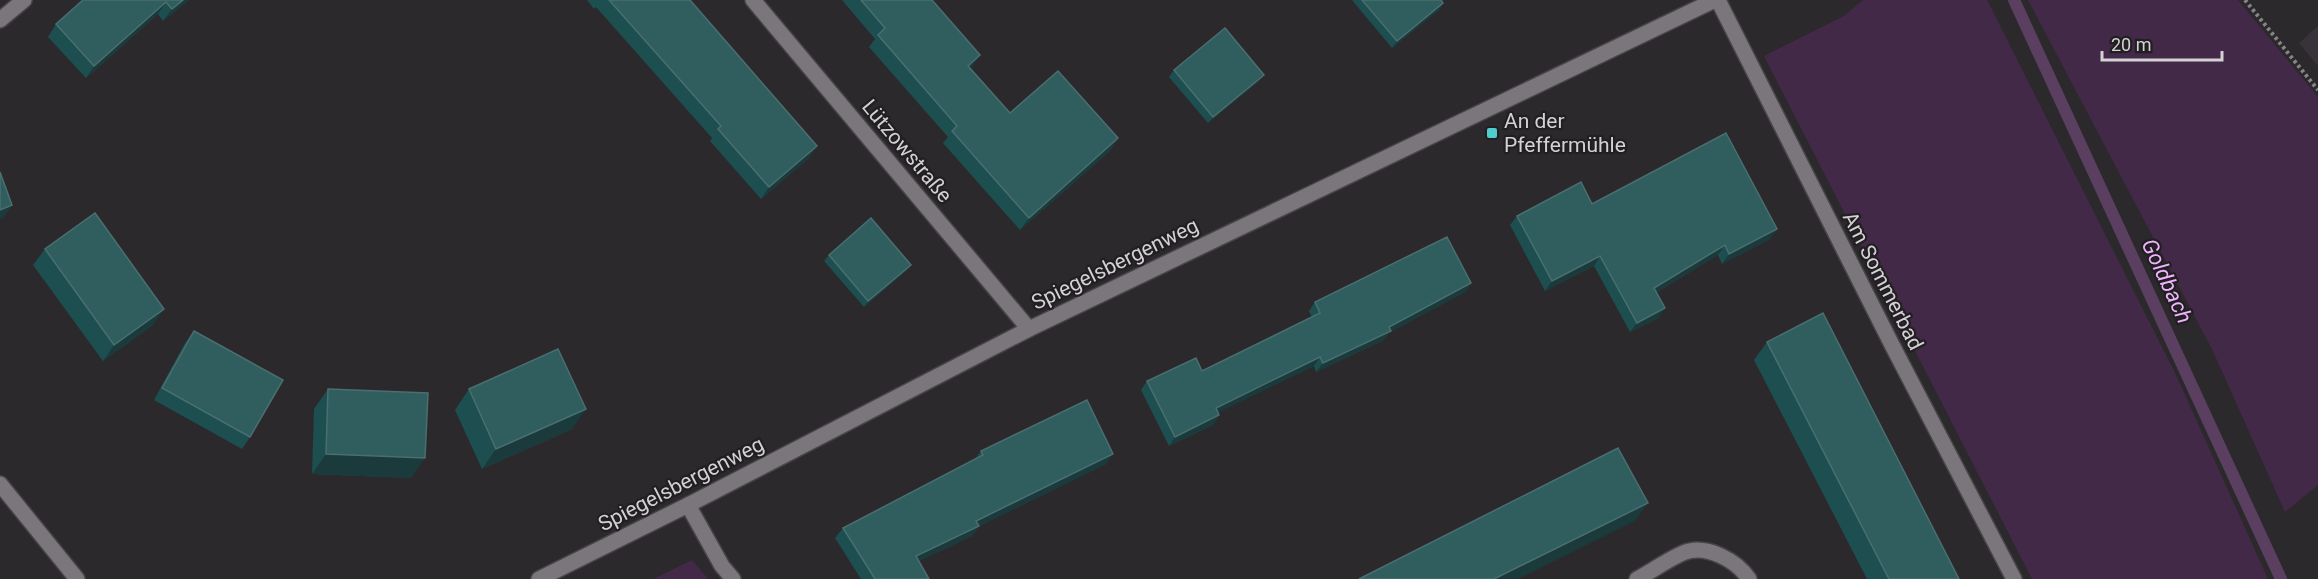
<svg xmlns="http://www.w3.org/2000/svg" width="2318" height="579" viewBox="0 0 2318 579" font-family="Roboto,sans-serif">
<style>
.built{fill:#38323a}
.green{fill:#432948}
.lines{fill:none;stroke-linecap:round;stroke-linejoin:round}
.stream{stroke:#5a3f60;stroke-width:12}
.street-casing{stroke:#464446;stroke-width:18}
.path{stroke:#878487;stroke-width:4;stroke-dasharray:3 3;stroke-linecap:butt}
.street{stroke:#7a767b;stroke-width:15}
.wall{fill:#1d4f50}
.shaded-wall{fill:#1b3a3c}
.building{fill:#305d5e;stroke:#4a6f70;stroke-width:1.5}
.poi-dot{fill:#52cdce;stroke:#221f23;stroke-width:2}
.labels{text-anchor:middle;dominant-baseline:central;stroke-width:4.5;stroke-linejoin:round;paint-order:stroke}
.poi-label{font-size:21px;fill:#d3d1d3;stroke:#221f23;text-anchor:start}
.street-label{font-size:21px;fill:#d3d1d3;stroke:#221f23}
.water-label{font-size:22px;font-style:italic;fill:#f0b3fe;stroke:#221f23}
</style>
<rect width="100%" height="100%" fill="#2c292c"/>
<!-- built -->
<path class="built" d="M2318,26V66L2299,43Z"/>
<!-- green -->
<g class="green">
<path d="M1863,0H1987L2176,375L2268,579H2032L1764,56L1844,16Z"/>
<path d="M2028,0H2238L2318,97V485L2285,512L2212,349Z"/>
<path d="M692,560L708,579H654Z"/>
</g>
<g class="lines">
<!-- stream -->
<path class="stream" d="M2014,0L2281,579"/>
<defs>
<g id="street">
<path d="M753,0L1029,329"/>
<path d="M1718,0L1892,345L2014,579"/>
<path d="M0,20L24,0"/>
<path d="M0,484L77,579"/>
<path d="M688,505L722,566L733,579"/>
<path d="M539,579L688,505L1029,329L1715,0"/>
<path d="M1637,579C1652,571 1667,560 1683,553C1706,543 1737,561 1749,579"/>
</g>
</defs>
<!-- street casing -->
<use href="#street" class="street-casing"/>
<!-- path -->
<path class="path" d="M2245,0L2318,90"/>
<!-- street -->
<use href="#street" class="street"/>
</g>
<!-- wall -->
<g class="wall">
<path d="M83,0H189L163,21L158,14L86,78L48,37L56,24Z"/>
<path d="M587,0H690L809,158L761,199L710,141L712,138L596,7L594,9Z"/>
<path d="M842,0H932L971,68L1010,113L1118,138L1110,151L1020,230L943,143L948,137L869,47L875,39Z"/>
<path d="M1352,0H1441L1443,3L1439,10L1392,48Z"/>
<path d="M1174,70L1264,75L1259,81L1208,123L1169,77Z"/>
<path d="M1592,204L1770,239L1722,264L1718,255L1657,292L1659,318L1630,332L1594,266L1545,291L1510,225L1517,216Z"/>
<path d="M45,249L153,325L103,361L33,265Z"/>
<path d="M829,255L906,271L864,307L824,261Z"/>
<path d="M1471,283L1465,292L1390,332L1384,340L1316,372L1314,366L1218,412L1219,415L1213,425L1169,446L1141,390L1147,381L1202,371L1312,317L1309,311L1315,302Z"/>
<path d="M194,331L250,437L242,449L154,400L185,343Z"/>
<path d="M1767,342L1959,579H1867L1754,360Z"/>
<path d="M328,389L411,478L312,474L314,409Z"/>
<path d="M469,389L572,429L482,469L455,410Z"/>
<path d="M981,451L1106,464L979,526L972,536L919,561L929,579H861L835,538L843,528L975,459Z"/>
</g>
<!-- shaded-wall -->
<g class="shaded-wall">
<path d="M183,0H189L163,21L172,9Z"/>
<path d="M166,2L158,14L86,78L94,66Z"/>
<path d="M1443,3L1439,10L1392,48L1397,41Z"/>
<path d="M980,55L972,67L960,78L968,66Z"/>
<path d="M1264,75L1259,81L1208,123L1213,117Z"/>
<path d="M1118,138L1110,151L1020,230L1029,218Z"/>
<path d="M817,146L809,158L761,199L769,187Z"/>
<path d="M12,205L4,217L0,219V210Z"/>
<path d="M1777,229L1770,239L1722,264L1729,254Z"/>
<path d="M1725,245L1718,255L1648,297L1654,288Z"/>
<path d="M1600,256L1594,266L1545,291L1552,281Z"/>
<path d="M911,265L906,271L864,307L868,301Z"/>
<path d="M1471,283L1465,292L1390,332L1384,340L1316,372L1323,363Z"/>
<path d="M1665,308L1659,318L1630,332L1637,323Z"/>
<path d="M164,309L153,325L103,361L114,345Z"/>
<path d="M1320,357L1314,366L1209,417L1216,408Z"/>
<path d="M586,409L572,429L482,469L496,449Z"/>
<path d="M1219,415L1213,425L1169,446L1175,437Z"/>
<path d="M326,454L425,458L411,478L312,474Z"/>
<path d="M1113,454L1106,464L979,526L972,536L909,566L916,556L976,521Z"/>
<path d="M1648,503L1635,521L1518,579H1494Z"/>
</g>
<!-- building -->
<g class="building">
<path d="M83,0H183L172,9L166,2L94,66L56,24Z"/>
<path d="M609,0H690L817,146L769,187L718,129L721,126Z"/>
<path d="M861,0H932L980,55L968,66L1010,113L1058,71L1118,138L1029,218L952,131L957,126L878,35L885,28Z"/>
<path d="M1362,0H1441L1443,3L1397,41Z"/>
<path d="M1225,28L1264,75L1213,117L1174,70Z"/>
<path d="M1726,133L1777,229L1729,254L1725,245L1654,288L1665,308L1637,323L1600,256L1552,281L1517,216L1581,182L1592,204Z"/>
<path d="M0,172L12,205L0,210Z"/>
<path d="M95,213L164,309L114,345L45,249Z"/>
<path d="M871,218L911,265L868,301L829,255Z"/>
<path d="M1447,237L1471,283L1389,327L1391,331L1323,363L1320,357L1216,408L1219,415L1175,437L1147,381L1196,358L1202,371L1320,313L1315,302Z"/>
<path d="M1823,313L1959,579H1889L1767,342Z"/>
<path d="M194,331L283,380L250,437L162,388Z"/>
<path d="M558,349L586,409L496,449L469,389Z"/>
<path d="M328,389L428,393L425,458L326,454Z"/>
<path d="M1087,400L1113,454L976,521L979,526L916,556L929,579H875L843,528L983,455L981,451Z"/>
<path d="M1618,448L1648,503L1494,579H1359Z"/>
</g>
<!-- markers -->
<rect class="poi-dot" x="1486" y="127" width="12" height="12" rx="3"/>
<g class="labels">
<!-- poi labels -->
<g class="poi-label">
<text x="1504" y="121">An der<tspan x="1504" dy="24">Pfeffermühle</tspan></text>
</g>
<!-- street labels -->
<g class="street-label">
<text transform="translate(907 151) rotate(50)">Lützowstraße</text>
<text transform="translate(1115 264) rotate(-26)">Spiegelsbergenweg</text>
<text transform="translate(1883 281) rotate(63)">Am Sommerbad</text>
<text transform="translate(681 484) rotate(-27)">Spiegelsbergenweg</text>
</g>
<!-- water labels -->
<g class="water-label">
<text transform="translate(2167 281) rotate(65)">Goldbach</text>
</g>
</g>
<!-- scale -->
<path d="M2102 51v9h120v-9" fill="none" stroke="#d3d1d3" stroke-width="3"/>
<text x="2111" y="51" font-size="18" fill="#d3d1d3" stroke="#221f23" stroke-width="4.5" paint-order="stroke">20 m</text>
</svg>
